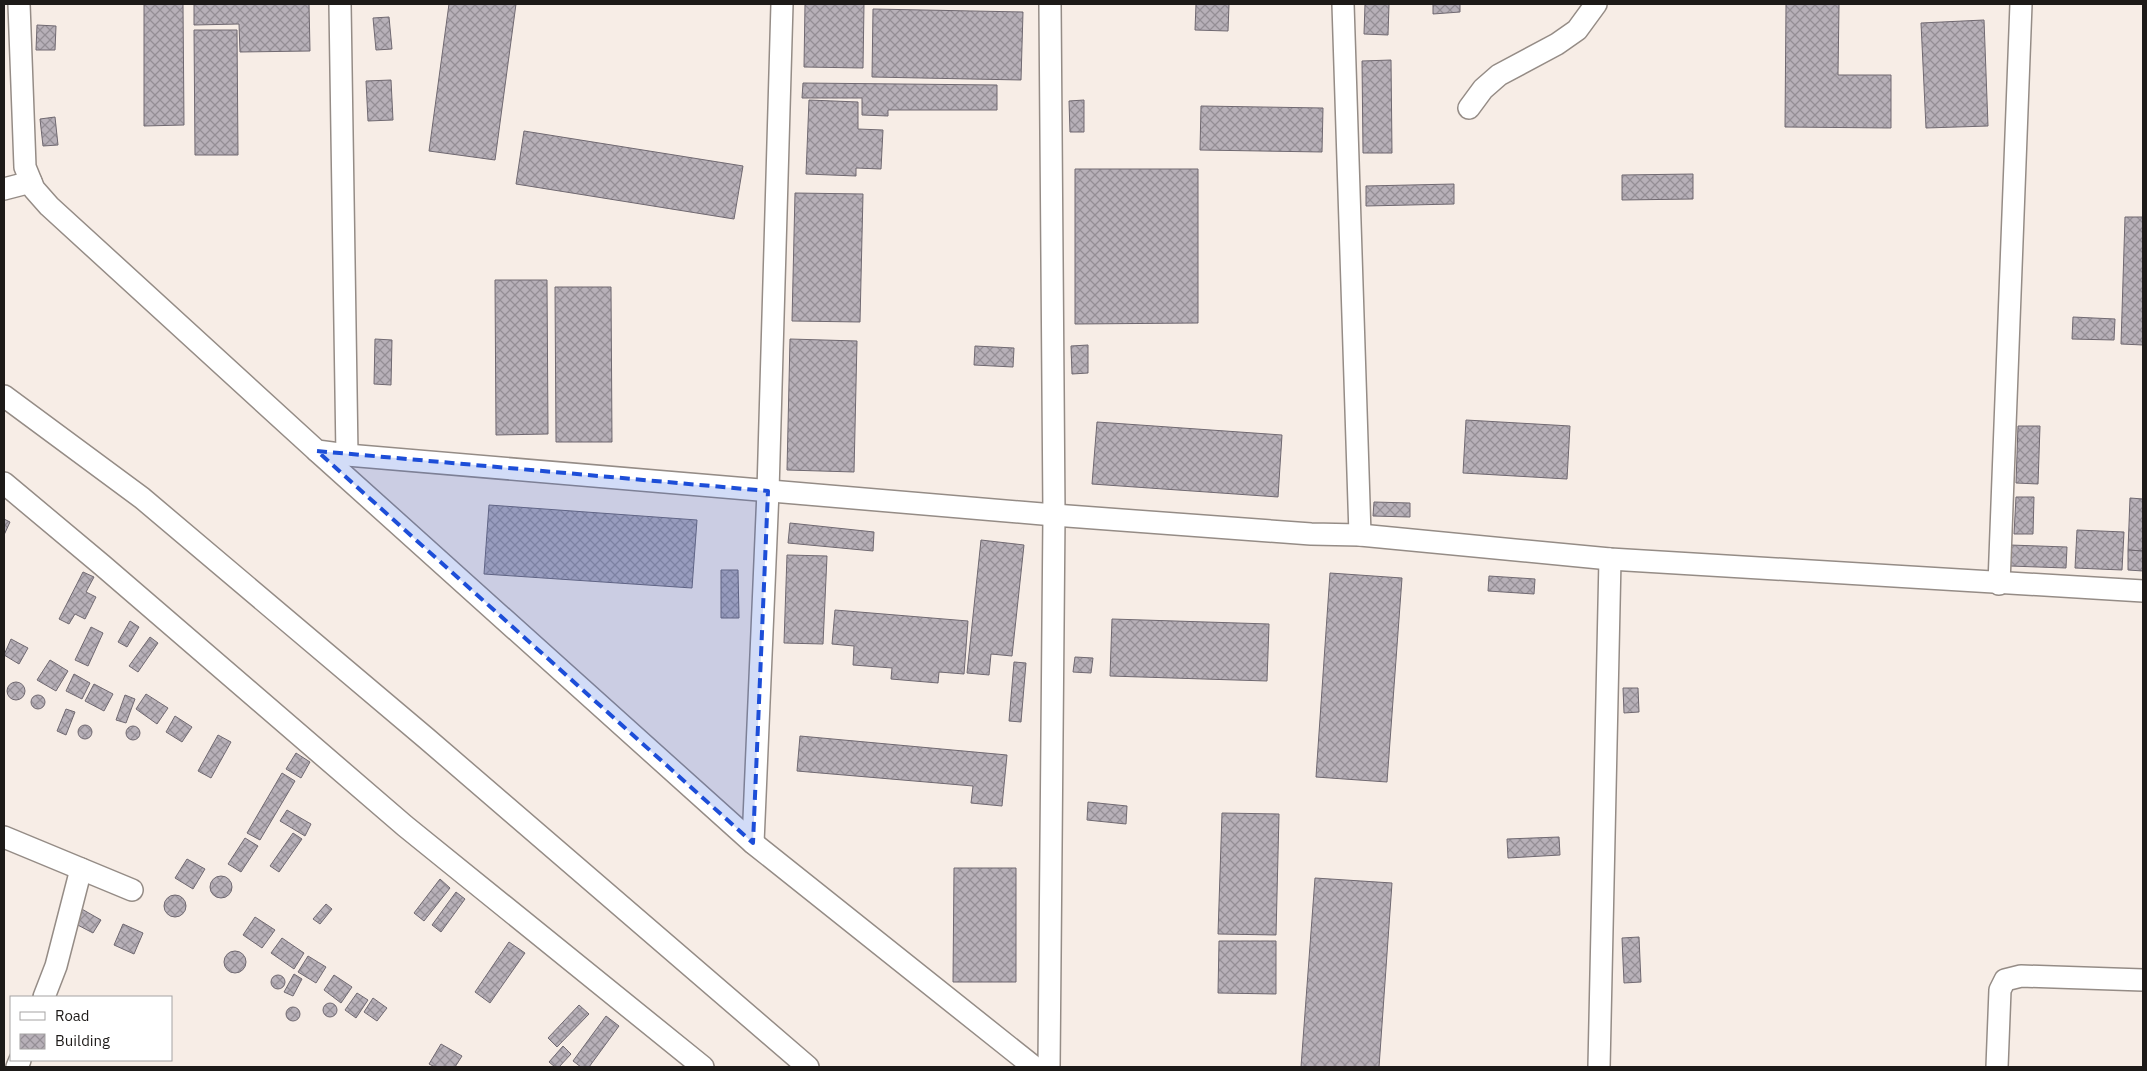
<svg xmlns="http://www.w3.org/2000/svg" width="2147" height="1071" viewBox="0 0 2147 1071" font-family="'IBM Plex Sans',sans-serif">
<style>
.building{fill:url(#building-cross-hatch);stroke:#706971}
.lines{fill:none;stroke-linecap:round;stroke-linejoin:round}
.minor-casing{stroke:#958c86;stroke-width:24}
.minor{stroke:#fff;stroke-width:21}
.marked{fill:#1d4ed8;fill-opacity:0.2;stroke:#1d4ed8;stroke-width:4;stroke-dasharray:10 6;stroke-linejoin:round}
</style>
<defs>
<pattern id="building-cross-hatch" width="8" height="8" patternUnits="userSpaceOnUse" patternTransform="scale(1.25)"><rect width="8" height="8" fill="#b7b0b8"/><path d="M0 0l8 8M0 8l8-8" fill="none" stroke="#948e95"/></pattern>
</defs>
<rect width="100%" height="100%" fill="#f7ede6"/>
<!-- building -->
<g class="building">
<path d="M144,4H183L184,125L144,126Z"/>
<path d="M194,4H309L310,51L240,52L239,24L194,25Z"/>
<path d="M449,4H516L495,160L429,151Z"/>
<path d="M805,4H864L863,68L804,67Z"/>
<path d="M1196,4H1229L1228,31L1195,30Z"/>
<path d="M1365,4H1389L1388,35L1364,34Z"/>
<path d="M1433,4H1460V12L1433,14Z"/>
<path d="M1786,4H1839L1838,75H1891V128L1785,127Z"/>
<path d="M873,9L1023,12L1021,80L872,77Z"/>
<path d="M389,17L392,49L376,50L373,18Z"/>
<path d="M1984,20L1988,126L1926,128L1921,23Z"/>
<path d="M37,25L56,26L55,50H36Z"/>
<path d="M194,30H237L238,155H195Z"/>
<path d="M1391,60L1392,153H1363L1362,61Z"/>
<path d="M391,80L393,120L368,121L366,81Z"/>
<path d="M803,83L997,85V110H888V116L862,115V98H802Z"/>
<path d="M809,100L858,102V129L883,130L881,169L856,168V176L806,174Z"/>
<path d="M1084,100V132H1070L1069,101Z"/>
<path d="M1201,106L1323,108L1322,152L1200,150Z"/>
<path d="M55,117L58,145L43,146L40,119Z"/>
<path d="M524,131L743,166L734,219L516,184Z"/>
<path d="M1075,169H1198V323L1075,324Z"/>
<path d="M1693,174V199L1622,200V175Z"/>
<path d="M1454,184V204L1366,206V186Z"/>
<path d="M795,193L863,194L860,322L792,321Z"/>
<path d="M2125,217H2143V345L2121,344Z"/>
<path d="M495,280H547L548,434L496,435Z"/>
<path d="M555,287H611L612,442H556Z"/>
<path d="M2073,317L2115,319L2114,340L2072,339Z"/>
<path d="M375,339L392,340L391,385L374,384Z"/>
<path d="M790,339L857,341L854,472L787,470Z"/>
<path d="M1088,345V373L1072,374L1071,346Z"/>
<path d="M975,346L1014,348L1013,367L974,365Z"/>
<path d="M1466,420L1570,426L1567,479L1463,473Z"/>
<path d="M1097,422L1282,435L1278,497L1092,484Z"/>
<path d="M2018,426H2040L2038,484L2016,483Z"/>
<path d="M2016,497H2034L2033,534H2014Z"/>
<path d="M2130,498L2143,499V551L2128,550Z"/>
<path d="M1374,502L1410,503V517L1373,516Z"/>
<path d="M489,505L697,520L692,588L484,574Z"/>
<path d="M4,519L10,522L4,535Z"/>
<path d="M790,523L874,532L873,551L788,543Z"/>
<path d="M2077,530L2124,532L2122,570L2075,568Z"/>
<path d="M981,540L1024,545L1012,656L991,654L989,675L967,673Z"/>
<path d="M2010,545L2067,547L2066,568L2010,566Z"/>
<path d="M2128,550L2143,551V571L2128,570Z"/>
<path d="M787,555L827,556L823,644L784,643Z"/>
<path d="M721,570H738L739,618H721Z"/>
<path d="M83,572L94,577L86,592L96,597L85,619L75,614L69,624L59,619Z"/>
<path d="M1330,573L1402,578L1387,782L1316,777Z"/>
<path d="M1489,576L1535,579L1534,594L1488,591Z"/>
<path d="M835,610L968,621L964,674L939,672L938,683L891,679L892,668L853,665L854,646L832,644Z"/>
<path d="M1112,619L1269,624L1267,681L1110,676Z"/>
<path d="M130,621L139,627L127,647L118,642Z"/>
<path d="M91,627L103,633L88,666L75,660Z"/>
<path d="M150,637L158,643L138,672L129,666Z"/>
<path d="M11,639L28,648L19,664L4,655Z"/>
<path d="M1075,657L1093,658L1091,673L1073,672Z"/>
<path d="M50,660L68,671L56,691L37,680Z"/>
<path d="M1014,662L1026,663L1021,722L1009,721Z"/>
<path d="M74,674L90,683L82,699L66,691Z"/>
<circle cx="16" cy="691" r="9"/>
<path d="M94,684L113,694L104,711L85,701Z"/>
<path d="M1623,688H1638L1639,712L1624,713Z"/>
<path d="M146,694L168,708L157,724L136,709Z"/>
<path d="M125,695L135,699L126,723L116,720Z"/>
<circle cx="38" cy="702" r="7"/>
<path d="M66,709L75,712L66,735L57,731Z"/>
<path d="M175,716L192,727L182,742L166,732Z"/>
<circle cx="85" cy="732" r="7"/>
<circle cx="133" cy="733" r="7"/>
<path d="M218,735L231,742L211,778L198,771Z"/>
<path d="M800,736L1007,755L1002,806L971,803L973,786L797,771Z"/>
<path d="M296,753L310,762L301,778L286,769Z"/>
<path d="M282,773L295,781L260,840L247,833Z"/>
<path d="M1088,802L1127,806L1126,824L1087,820Z"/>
<path d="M287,810L311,824L305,836L280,821Z"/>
<path d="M1222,813L1279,814L1276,935L1218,934Z"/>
<path d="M293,833L302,839L279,872L270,866Z"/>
<path d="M1559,837L1560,855L1508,858L1507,839Z"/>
<path d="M245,838L258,846L241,872L228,864Z"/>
<path d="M187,859L205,869L193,889L175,878Z"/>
<path d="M954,868H1016V982H953Z"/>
<circle cx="221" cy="887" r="11"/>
<path d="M1315,878L1392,883L1379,1067H1301Z"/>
<path d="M440,879L450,888L424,921L414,913Z"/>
<path d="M456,892L465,899L441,932L432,925Z"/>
<circle cx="175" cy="906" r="11"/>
<path d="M326,904L332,909L320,924L313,919Z"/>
<path d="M80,908L101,920L93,933L72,922Z"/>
<path d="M255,917L275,930L262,948L243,935Z"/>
<path d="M123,924L143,933L134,954L114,945Z"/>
<path d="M1639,937L1641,982L1624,983L1622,938Z"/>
<path d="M282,938L304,953L294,969L271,953Z"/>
<path d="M1219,941H1276V994L1218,993Z"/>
<path d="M509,942L525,953L490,1003L475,992Z"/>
<circle cx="235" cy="962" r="11"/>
<path d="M308,956L326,967L316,983L298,972Z"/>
<path d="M294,974L302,979L293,996L284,992Z"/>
<circle cx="278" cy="982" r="7"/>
<path d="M334,975L352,987L341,1003L324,990Z"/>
<path d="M357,993L368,1000L356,1018L345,1010Z"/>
<path d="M373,998L387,1008L377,1021L364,1012Z"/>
<circle cx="330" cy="1010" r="7"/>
<path d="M579,1005L589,1014L557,1047L548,1038Z"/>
<circle cx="293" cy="1014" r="7"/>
<path d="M606,1016L619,1026L589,1067H581L573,1061Z"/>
<path d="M441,1044L462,1056L455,1067H435L429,1064Z"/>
<path d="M563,1046L571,1054L559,1067H555L549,1062Z"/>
</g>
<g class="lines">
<defs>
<g id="minor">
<path d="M19,4L25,167L34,189L49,206L317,451L347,455L1054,515L1311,534L1360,535L1610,559L2143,591"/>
<path d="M340,4L347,455"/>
<path d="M1343,4L1360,535"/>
<path d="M1469,108L1483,89L1499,75L1557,44L1577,30L1596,4"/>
<path d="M4,189L31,182"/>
<path d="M4,396L142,498L426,738L808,1067"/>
<path d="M317,451L753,843L1034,1067"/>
<path d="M4,483L102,565L405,826L703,1067"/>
<path d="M1999,584L2021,4"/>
<path d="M4,837L132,890"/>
<path d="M753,843L768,491L782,4"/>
<path d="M44,997L56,966L81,869"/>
<path d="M17,1067L20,1060"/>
<path d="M1049,1067L1054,515L1050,4"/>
<path d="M1599,1067L1610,559"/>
<path d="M1997,1067L2000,990L2005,980L2021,976L2143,980"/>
</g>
</defs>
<!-- minor casing -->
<use href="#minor" class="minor-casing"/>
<!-- minor -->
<use href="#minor" class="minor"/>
</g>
<!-- marked area -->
<path class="marked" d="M317,451L768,491L753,843Z"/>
<!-- border -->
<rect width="2147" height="1071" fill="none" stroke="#1d1a18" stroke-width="10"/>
<!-- legend -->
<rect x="10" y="996" width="162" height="65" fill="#ffffff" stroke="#a5a3a3"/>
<rect x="20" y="1012" width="25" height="8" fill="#ffffff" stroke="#a5a3a3"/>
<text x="55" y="1021" font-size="15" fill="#1d1a18">Road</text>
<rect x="20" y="1034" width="25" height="15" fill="url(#building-cross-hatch)" stroke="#a5a3a3"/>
<text x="55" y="1046" font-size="15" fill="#1d1a18">Building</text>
</svg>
